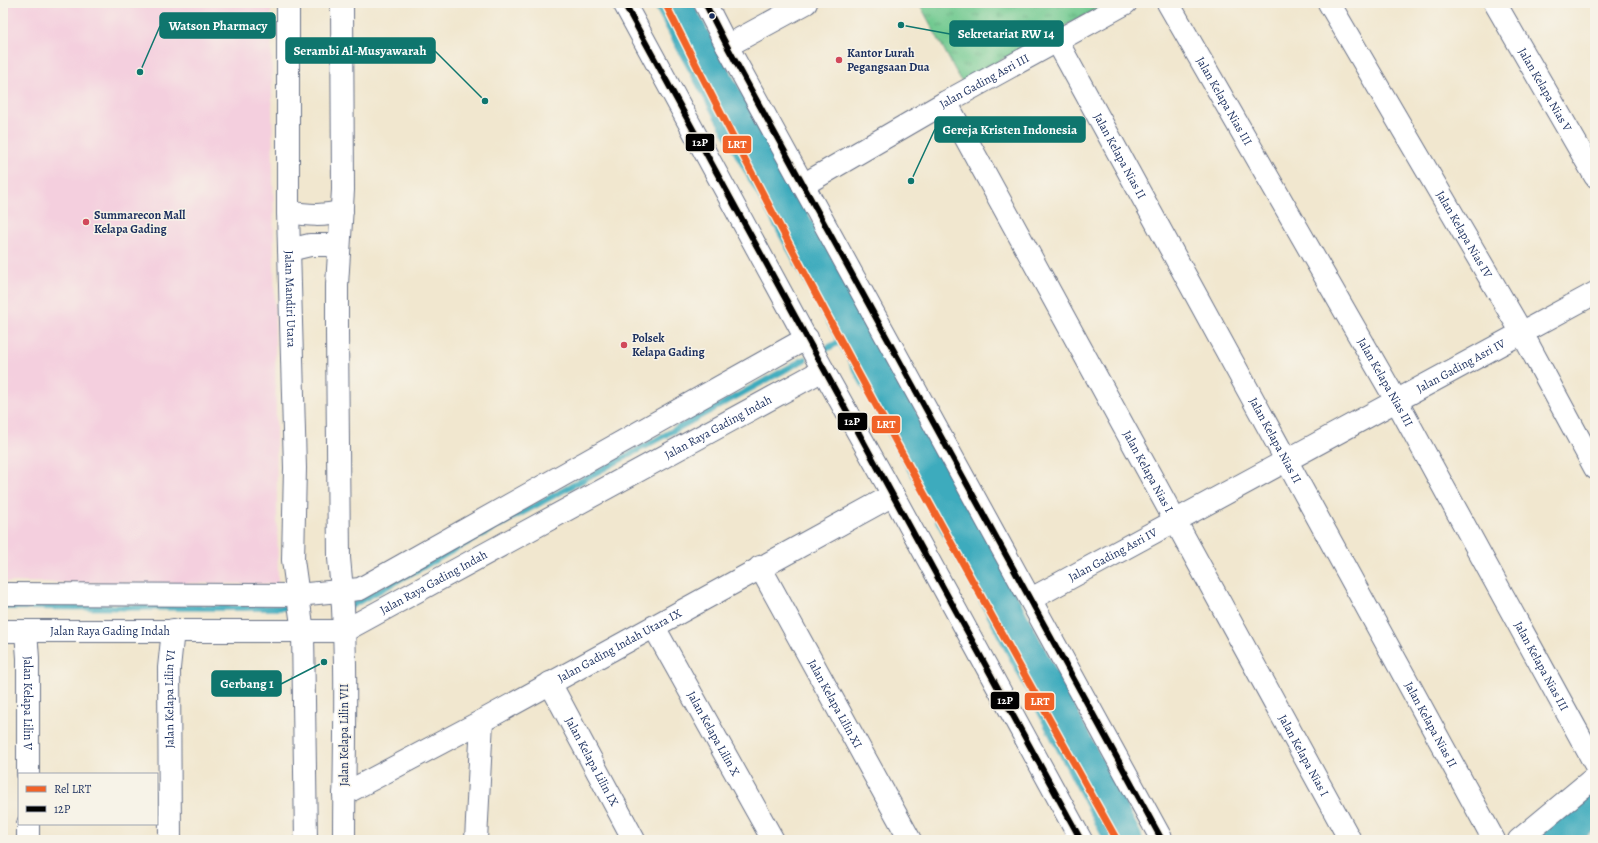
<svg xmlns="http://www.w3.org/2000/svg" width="1598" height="843" viewBox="0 0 1598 843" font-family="Alegreya,serif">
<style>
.built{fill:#f4cfde}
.park{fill:url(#park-tufts);stroke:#467c76}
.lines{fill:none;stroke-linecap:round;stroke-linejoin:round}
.stream{stroke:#3eabbd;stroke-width:6}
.river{stroke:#3eabbd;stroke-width:37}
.minor-casing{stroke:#666f86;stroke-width:24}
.minor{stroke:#fff;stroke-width:22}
.bus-1-casing{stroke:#f7f3e8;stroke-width:9}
.bus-1{stroke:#010101;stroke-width:6}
.rail-1-casing{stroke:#f7f3e8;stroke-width:10}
.rail-1{stroke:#f16227;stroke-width:7}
.bus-dot{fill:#1b2f5e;stroke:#f7f3e8;stroke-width:1.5}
.poi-dot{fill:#d1495b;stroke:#f7f3e8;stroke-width:1.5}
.labels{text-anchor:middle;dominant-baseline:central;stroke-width:3;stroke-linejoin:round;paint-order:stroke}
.poi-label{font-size:12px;font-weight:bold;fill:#1b2f5e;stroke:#f7f3e8;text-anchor:start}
.street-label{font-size:12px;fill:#1b2f5e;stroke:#f7f3e8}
.leader{fill:none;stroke:#0f766e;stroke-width:1.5}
.callout-dot{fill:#0f766e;stroke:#f7f3e8;stroke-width:1.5}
.callout{fill:#0f766e;stroke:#0f766e;stroke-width:1.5}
.callout-label{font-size:13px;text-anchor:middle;font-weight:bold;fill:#fff}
.line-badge{stroke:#f7f3e8;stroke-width:1.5}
.badge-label{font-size:11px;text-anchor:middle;font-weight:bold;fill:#fff}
</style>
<defs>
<pattern id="park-tufts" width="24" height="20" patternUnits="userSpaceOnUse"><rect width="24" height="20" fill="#70c98f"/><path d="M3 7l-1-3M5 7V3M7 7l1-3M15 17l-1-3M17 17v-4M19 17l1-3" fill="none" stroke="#5ba478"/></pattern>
</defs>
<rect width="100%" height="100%" fill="#f7f3e8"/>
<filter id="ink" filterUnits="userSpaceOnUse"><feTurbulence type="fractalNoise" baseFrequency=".025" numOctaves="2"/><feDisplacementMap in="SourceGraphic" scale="8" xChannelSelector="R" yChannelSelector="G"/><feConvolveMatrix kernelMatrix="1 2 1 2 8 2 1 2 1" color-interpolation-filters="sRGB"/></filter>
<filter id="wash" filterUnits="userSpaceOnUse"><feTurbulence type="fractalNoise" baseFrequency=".012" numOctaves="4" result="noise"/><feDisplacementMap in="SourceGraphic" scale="16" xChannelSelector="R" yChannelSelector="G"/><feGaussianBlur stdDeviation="0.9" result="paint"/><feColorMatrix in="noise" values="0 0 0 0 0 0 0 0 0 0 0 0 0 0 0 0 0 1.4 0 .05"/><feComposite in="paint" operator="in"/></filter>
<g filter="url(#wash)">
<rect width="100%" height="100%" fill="#f1e7cf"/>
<!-- built -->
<path class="built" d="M3,3H271L278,584L3,582Z"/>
<!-- park -->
<path class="park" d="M919,3H1108L961,81Z"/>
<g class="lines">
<!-- stream -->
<g class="stream">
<path d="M826,349L854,334"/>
<path d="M3,607L295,608"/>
<path d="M347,608L805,359"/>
</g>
<!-- river -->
<g class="river">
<path d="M673,3L696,47L997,596L1124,840"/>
<path d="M1554,840L1595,806"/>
</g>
</g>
</g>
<g filter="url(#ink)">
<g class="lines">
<defs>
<g id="minor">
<path id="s1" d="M288,3V212L295,468L293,560L303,632L306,840"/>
<path d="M342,3L343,190L337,285V333L339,558C349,651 344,746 344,840"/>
<path d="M624,3L823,370L893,495L1081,840"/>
<path d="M705,3L727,46L1162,840"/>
<path id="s2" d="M1168,3L1397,402L1595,764"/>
<path id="s3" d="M1329,3L1522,333L1595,468"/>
<path id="s4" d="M1495,3L1595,176"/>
<path id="s5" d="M1057,41L1494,840"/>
<path d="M727,46L806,3"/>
<path id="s6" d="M946,102L1350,840"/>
<path id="s7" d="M803,185L946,102L1126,3"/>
<path d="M288,212C307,215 324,217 342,211"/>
<path d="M289,250L310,245H331L339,251"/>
<path id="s8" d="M760,567L910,840"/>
<path d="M3,594L297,595L360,589L807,338"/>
<path id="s9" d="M1031,599L1595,293"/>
<path id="s10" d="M654,627L773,840"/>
<path id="s11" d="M3,631H344L823,370"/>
<path id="s12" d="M26,632L28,658V774"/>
<path id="s13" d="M550,683L634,840"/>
<path id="s14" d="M344,794L482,721L893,495"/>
<path d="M28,840V824"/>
<path id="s15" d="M170,840L169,668L173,630"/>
<path d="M476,840L482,721"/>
<path d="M1519,840L1595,777"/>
</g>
</defs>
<!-- minor casing -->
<use href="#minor" class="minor-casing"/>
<!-- minor -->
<use href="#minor" class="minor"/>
<defs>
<g id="bus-1">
<path d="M624,3C776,282 929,561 1081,840"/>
<path d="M705,3L727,46L1162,840"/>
</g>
</defs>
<!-- bus-1 casing -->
<use href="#bus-1" class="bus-1-casing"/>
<!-- bus-1 -->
<use href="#bus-1" class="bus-1"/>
<defs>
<path id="rail-1" d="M665,3C807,287 962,563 1117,840"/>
</defs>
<!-- rail-1 casing -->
<use href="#rail-1" class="rail-1-casing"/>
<!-- rail-1 -->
<use href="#rail-1" class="rail-1"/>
</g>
</g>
<!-- markers -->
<circle class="bus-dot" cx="712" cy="16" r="3.5"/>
<g class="poi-dot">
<circle cx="839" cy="60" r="4"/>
<circle cx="86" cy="222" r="4"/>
<circle cx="624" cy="345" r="4"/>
</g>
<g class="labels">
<!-- poi labels -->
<g class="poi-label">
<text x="847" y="53">Kantor Lurah<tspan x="847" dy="14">Pegangsaan Dua</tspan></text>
<text x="94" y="215">Summarecon Mall<tspan x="94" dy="14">Kelapa Gading</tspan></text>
<text x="632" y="338">Polsek<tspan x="632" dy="14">Kelapa Gading</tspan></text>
</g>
<!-- street labels -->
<g class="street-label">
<text stroke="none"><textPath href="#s7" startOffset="209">Jalan Gading Asri III</textPath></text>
<text stroke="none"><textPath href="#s4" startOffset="100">Jalan Kelapa Nias V</textPath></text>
<text stroke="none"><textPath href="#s2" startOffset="113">Jalan Kelapa Nias III</textPath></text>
<text stroke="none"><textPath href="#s5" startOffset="131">Jalan Kelapa Nias II</textPath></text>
<text stroke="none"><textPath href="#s3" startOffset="268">Jalan Kelapa Nias IV</textPath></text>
<text stroke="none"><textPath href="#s1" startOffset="296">Jalan Mandiri Utara</textPath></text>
<text stroke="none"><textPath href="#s9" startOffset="489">Jalan Gading Asri IV</textPath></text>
<text stroke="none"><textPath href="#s2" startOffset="437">Jalan Kelapa Nias III</textPath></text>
<text stroke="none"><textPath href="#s11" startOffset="767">Jalan Raya Gading Indah</textPath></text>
<text stroke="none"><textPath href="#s5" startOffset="455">Jalan Kelapa Nias II</textPath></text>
<text stroke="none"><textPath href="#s6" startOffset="421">Jalan Kelapa Nias I</textPath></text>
<text stroke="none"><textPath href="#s9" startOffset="93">Jalan Gading Asri IV</textPath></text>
<text stroke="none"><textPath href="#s11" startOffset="443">Jalan Raya Gading Indah</textPath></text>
<text stroke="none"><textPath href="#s11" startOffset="107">Jalan Raya Gading Indah</textPath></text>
<text stroke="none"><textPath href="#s14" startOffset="313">Jalan Gading Indah Utara IX</textPath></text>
<text stroke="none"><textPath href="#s2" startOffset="761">Jalan Kelapa Nias III</textPath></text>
<text stroke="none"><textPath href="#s15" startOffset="141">Jalan Kelapa Lilin VI</textPath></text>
<text stroke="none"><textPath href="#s12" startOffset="71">Jalan Kelapa Lilin V</textPath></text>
<text stroke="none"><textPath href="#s8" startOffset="156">Jalan Kelapa Lilin XI</textPath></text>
<text stroke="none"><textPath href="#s5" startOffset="779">Jalan Kelapa Nias II</textPath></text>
<text stroke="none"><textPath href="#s10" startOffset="122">Jalan Kelapa Lilin X</textPath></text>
<text transform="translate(344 735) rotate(-90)">Jalan Kelapa Lilin VII</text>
<text stroke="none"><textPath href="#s6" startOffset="745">Jalan Kelapa Nias I</textPath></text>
<text stroke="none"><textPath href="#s13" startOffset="89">Jalan Kelapa Lilin IX</textPath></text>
</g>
</g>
<!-- callouts -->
<path class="leader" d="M140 72L160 26M901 25L950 34M485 101L435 51M911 181L935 129M324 662L281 684"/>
<g class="callout-dot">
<circle cx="140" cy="72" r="4"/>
<circle cx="901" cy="25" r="4"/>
<circle cx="485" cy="101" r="4"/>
<circle cx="911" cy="181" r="4"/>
<circle cx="324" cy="662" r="4"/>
</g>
<g class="callout">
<rect x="160" y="13" width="115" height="25" rx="4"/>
<rect x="950" y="21" width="113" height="25" rx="4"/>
<rect x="286" y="38" width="149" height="25" rx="4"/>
<rect x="935" y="117" width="150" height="25" rx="4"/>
<rect x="212" y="671" width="69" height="25" rx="4"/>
</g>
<g class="callout-label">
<text x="218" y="30">Watson Pharmacy</text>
<text x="1006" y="38">Sekretariat RW 14</text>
<text x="360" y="55">Serambi Al-Musyawarah</text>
<text x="1010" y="134">Gereja Kristen Indonesia</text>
<text x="247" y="688">Gerbang 1</text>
</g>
<g class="line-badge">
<rect x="685" y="133" width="30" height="19" rx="4" fill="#010101"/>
<rect x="722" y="135" width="30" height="19" rx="4" fill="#f16227"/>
<rect x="837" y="412" width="31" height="19" rx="4" fill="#010101"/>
<rect x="871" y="415" width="30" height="19" rx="4" fill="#f16227"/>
<rect x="990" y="691" width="30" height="19" rx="4" fill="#010101"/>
<rect x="1024" y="692" width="31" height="19" rx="4" fill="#f16227"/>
</g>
<g class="badge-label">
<text x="700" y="146">12P</text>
<text x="737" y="148">LRT</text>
<text x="852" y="425">12P</text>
<text x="886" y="428">LRT</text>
<text x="1005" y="704">12P</text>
<text x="1040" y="705">LRT</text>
</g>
<!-- margin -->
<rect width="1598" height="843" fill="none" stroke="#f7f3e8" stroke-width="16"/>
<!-- legend -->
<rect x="18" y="773" width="140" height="52" fill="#f7f3e8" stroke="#9fa5b1"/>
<rect x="26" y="786" width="20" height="6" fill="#f16227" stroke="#9fa5b1"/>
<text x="54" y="793" font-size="12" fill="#1b2f5e">Rel LRT</text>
<rect x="26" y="806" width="20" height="6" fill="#010101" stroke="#9fa5b1"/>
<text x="54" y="813" font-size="12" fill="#1b2f5e">12P</text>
</svg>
